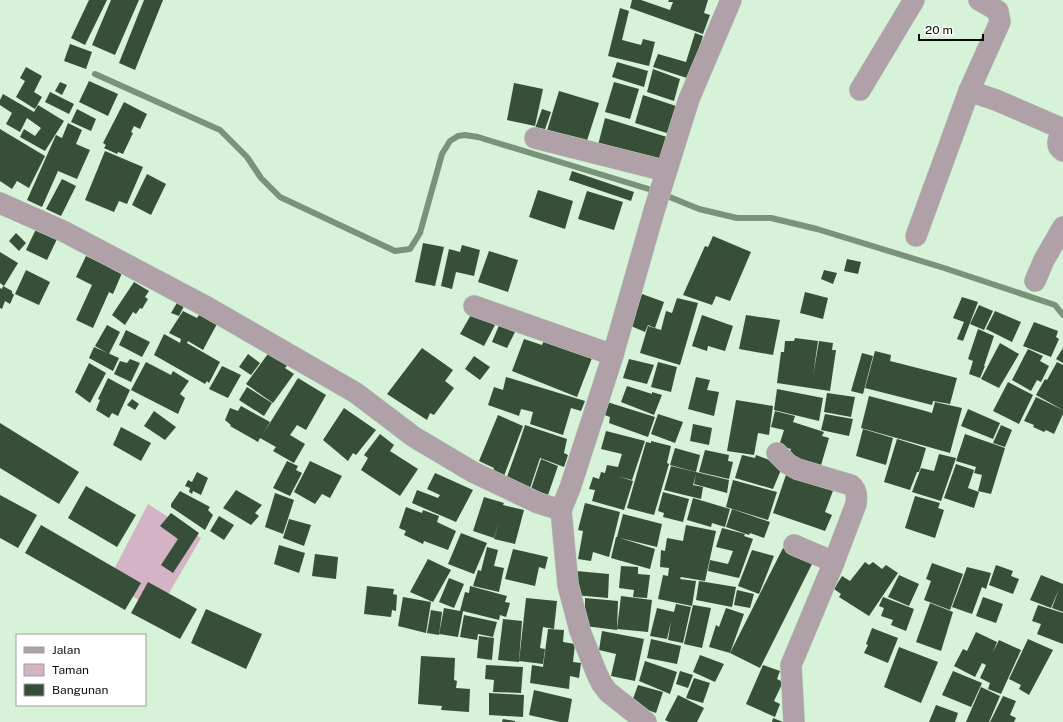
<svg xmlns="http://www.w3.org/2000/svg" width="1063" height="722" viewBox="0 0 1063 722" font-family="'Public Sans',sans-serif">
<style>
.green{fill:#d3b3c4}
.lines{fill:none;stroke-linecap:round;stroke-linejoin:round}
.stream{stroke:#79937a;stroke-width:6}
.building{fill:#374f39}
.street-casing{stroke:#b5ceb6;stroke-width:22}
.street{stroke:#b0a0a8;stroke-width:21}
</style>
<rect width="100%" height="100%" fill="#d6f2d8"/>
<!-- green -->
<path class="green" d="M148,504L201,538L158,612L108,581Z"/>
<g class="lines">
<!-- stream -->
<path class="stream" d="M95,74L220,130L247,157L261,178L280,197L395,251L410,249L420,233L442,154L450,141L458,136L465,135L478,137L655,191L699,209L737,218H771L817,229L944,268L1055,305L1063,315"/>
</g>
<!-- building -->
<g class="building">
<path d="M89,0H107L85,45L71,38Z"/>
<path d="M111,0H139L115,55L92,45Z"/>
<path d="M144,0H163L135,70L119,63Z"/>
<path d="M632,0H641L670,10L673,2H668L669,0H708L704,13L710,15L703,34L630,8Z"/>
<path d="M620,8L629,11L622,40L641,45L643,39L655,42L649,66L608,56Z"/>
<path d="M695,33L703,36L690,79L653,67L658,54L686,62Z"/>
<path d="M70,44L92,52L86,69L64,61Z"/>
<path d="M617,62L648,71L644,87L612,77Z"/>
<path d="M26,67L42,76L34,92L42,97L35,109L16,97L25,81L20,78Z"/>
<path d="M653,69L680,79L674,101L647,92Z"/>
<path d="M89,81L118,94L108,116L79,102Z"/>
<path d="M60,82L67,85L62,95L55,91Z"/>
<path d="M614,82L639,89L630,119L605,112Z"/>
<path d="M514,83L543,89L535,126L507,120Z"/>
<path d="M559,91L599,103L584,150L545,137Z"/>
<path d="M50,92L74,104L69,114L45,102Z"/>
<path d="M3,94L34,112L38,105L64,121L45,151L20,137L24,129L35,136L41,128L27,118L20,132L6,124L12,113L0,105V100Z"/>
<path d="M643,95L679,107L670,134L635,123Z"/>
<path d="M124,102L147,114L140,129L134,126L131,132L133,133L123,154L118,152L117,154L104,148L106,145L103,143Z"/>
<path d="M77,109L96,119L91,131L71,122Z"/>
<path d="M542,109L551,112L542,138L533,134Z"/>
<path d="M605,118L667,137L658,164L598,145Z"/>
<path d="M68,123L82,130L76,144L90,150L77,179L58,171L42,207L27,200L56,135L62,138Z"/>
<path d="M0,129L45,156L29,188L17,181L12,189L0,181Z"/>
<path d="M105,151L143,167L127,204L119,201L114,212L85,200Z"/>
<path d="M572,171L634,192L631,201L569,180Z"/>
<path d="M147,174L166,184L151,215L132,205Z"/>
<path d="M62,179L76,186L61,216L46,209Z"/>
<path d="M538,190L573,201L565,229L529,217Z"/>
<path d="M587,191L623,202L614,230L578,219Z"/>
<path d="M37,227L58,237L47,260L26,250Z"/>
<path d="M16,233L26,243L19,251L9,241Z"/>
<path d="M713,236L751,252L730,301L716,296L712,305L683,295L705,246L708,247Z"/>
<path d="M423,243L444,247L435,286L415,282Z"/>
<path d="M462,245L480,250L474,276L456,272L452,289L441,286L449,249L460,252Z"/>
<path d="M489,251L518,260L508,292L478,282Z"/>
<path d="M0,252L18,263L4,286L0,283Z"/>
<path d="M86,256L122,273L113,294L109,292L93,328L76,320L92,285L76,277Z"/>
<path d="M847,259L861,262L858,274L844,271Z"/>
<path d="M26,270L50,282L39,305L15,294Z"/>
<path d="M824,270L837,273L833,284L821,279Z"/>
<path d="M134,282L149,291L145,297L148,299L142,309L140,308L136,314L133,312L125,325L112,315Z"/>
<path d="M3,286L12,291V293L14,295L10,304L5,301L2,309L0,308V288L2,289Z"/>
<path d="M805,292L828,298L823,319L800,313Z"/>
<path d="M642,294L664,302L655,328L648,325L645,332L631,326Z"/>
<path d="M962,297L978,302L963,341L957,339L964,322L953,318Z"/>
<path d="M677,298L698,303L680,365L640,353L648,326L661,330L666,311L672,313Z"/>
<path d="M178,301L185,304L179,316L171,313Z"/>
<path d="M979,305L993,311L984,330L970,324Z"/>
<path d="M183,311L197,318L201,312L218,322L203,350L188,341L187,343L220,362L209,383L207,381L205,384L154,355L164,334L180,343L181,339L169,333Z"/>
<path d="M995,311L1021,322L1012,342L986,329Z"/>
<path d="M472,313L495,325L484,346L460,334Z"/>
<path d="M702,315L733,326L725,351L708,346L707,351L692,346Z"/>
<path d="M746,315L780,320L773,355L739,349Z"/>
<path d="M1034,322L1058,331L1056,337L1059,339L1051,357L1023,346Z"/>
<path d="M500,323L516,330L507,348L492,342Z"/>
<path d="M107,325L120,332L109,354L95,346Z"/>
<path d="M978,329L994,336L984,366H985L980,378L969,374L973,361L968,359Z"/>
<path d="M126,330L150,342L142,357L119,345Z"/>
<path d="M547,334L592,358L577,397L512,371L524,339L542,345Z"/>
<path d="M795,338L818,341L813,376L819,341L833,343L832,350H836L830,391L777,383L781,352H784L785,341H794Z"/>
<path d="M1000,343L1019,354L999,388L981,379Z"/>
<path d="M94,347L119,358L113,371L89,358Z"/>
<path d="M422,348L453,370L445,381L454,388L434,415L430,413L427,420L387,394Z"/>
<path d="M1063,348V363L1056,359Z"/>
<path d="M1028,349L1043,356L1040,361L1049,366L1041,382L1037,380L1031,391L1012,380Z"/>
<path d="M270,351L290,362L285,368L294,374L273,403L246,384Z"/>
<path d="M875,351L891,355L890,361L957,378L950,404L933,401L932,405L865,388Z"/>
<path d="M862,353L873,356L863,394L851,391Z"/>
<path d="M248,354L260,363L251,375L239,367Z"/>
<path d="M474,356L490,367L480,380L465,369Z"/>
<path d="M130,359L140,363L131,382L114,374L120,361L127,363Z"/>
<path d="M629,359L654,365L647,384L623,378Z"/>
<path d="M146,362L171,375L173,371L189,381L180,394L185,398L178,414L131,390Z"/>
<path d="M658,362L677,367L671,392L651,387Z"/>
<path d="M1057,362L1063,365V410L1036,395L1045,379L1047,380Z"/>
<path d="M89,363L106,373L90,403L75,392Z"/>
<path d="M222,366L241,375L228,398L209,389Z"/>
<path d="M506,377L585,401L581,411L571,408L563,435L530,424L533,412L521,409L519,416L488,405L494,387L503,390Z"/>
<path d="M696,377L710,380L707,390L719,392L714,416L688,409Z"/>
<path d="M108,378L130,390L118,416L112,413L109,418L96,410L100,400L98,399Z"/>
<path d="M298,378L326,395L306,430L297,425L290,435L305,444L294,463L273,451L276,447L260,438L258,442L230,426L231,425L225,420L230,408L238,411L241,406L270,422L263,434Z"/>
<path d="M1008,382L1033,395L1019,424L993,411Z"/>
<path d="M627,386L652,394V392L662,395L654,415L621,402Z"/>
<path d="M247,387L272,403L264,416L239,400Z"/>
<path d="M777,389L823,398L819,421L774,410Z"/>
<path d="M827,393L855,397L851,417L824,412Z"/>
<path d="M869,396L922,410L932,413L935,402L962,408L950,453L861,428Z"/>
<path d="M1036,397L1063,410V414L1054,434L1046,430L1044,432L1033,427L1034,425L1024,421Z"/>
<path d="M132,399L139,404L135,410L127,405Z"/>
<path d="M736,400L773,406L769,435L758,433L754,455L727,451Z"/>
<path d="M607,402L655,417L648,437L609,423L610,417L602,414Z"/>
<path d="M344,408L376,430L356,455L353,453L348,461L323,440Z"/>
<path d="M968,409L1000,423L993,439L961,426Z"/>
<path d="M154,411L176,427L165,440L144,426Z"/>
<path d="M775,411L795,416L793,422L824,432L822,436L829,438L819,472L787,460L791,449L779,446L784,430L771,427Z"/>
<path d="M658,414L683,422L675,443L651,434Z"/>
<path d="M825,414L853,419L849,436L821,430Z"/>
<path d="M498,415L523,426L504,476L493,472L494,468L479,461Z"/>
<path d="M0,423L79,472L59,504L0,468Z"/>
<path d="M693,424L712,428L709,445L690,441Z"/>
<path d="M525,425L567,439L564,453L568,455L564,467L540,458L530,488L504,485L517,449L532,455L517,449Z"/>
<path d="M1001,425L1012,430L1005,447L993,443Z"/>
<path d="M121,427L151,443L141,461L113,445Z"/>
<path d="M863,429L893,438L886,465L856,456Z"/>
<path d="M606,431L645,441L632,480L617,476L633,481L624,510L592,501L595,490L589,489L593,477L599,479L601,472L605,473L607,465L618,467L622,454L601,449Z"/>
<path d="M380,434L394,445L390,451L418,469L400,496L361,470L368,458L364,455Z"/>
<path d="M965,434L1005,448L991,494L978,491L982,475L974,473L976,467L956,461Z"/>
<path d="M897,439L926,448L919,472H917L910,490L884,482Z"/>
<path d="M651,441L671,446L667,463L669,464L654,515L627,508L646,442L651,443Z"/>
<path d="M675,448L700,455L696,472L670,465Z"/>
<path d="M705,450L729,455L728,461L733,462L729,479L699,472Z"/>
<path d="M939,454L956,458L941,501L912,492L921,468L934,471Z"/>
<path d="M742,455L755,458L756,455L783,465L773,489L735,478Z"/>
<path d="M541,459L558,466L548,495L531,489Z"/>
<path d="M287,461L298,466L296,470L302,473L290,496L273,488Z"/>
<path d="M310,461L342,476L330,498L322,494L315,504L294,492Z"/>
<path d="M956,464L974,470L968,488L979,492L974,508L944,498Z"/>
<path d="M671,466L729,480L727,493L694,484L696,474L693,485L703,487L701,499L664,490Z"/>
<path d="M197,472L208,478L201,495L193,491L192,494L189,492L190,488L185,486L188,480L192,482Z"/>
<path d="M787,472L834,488L825,512L832,515L825,531L773,513Z"/>
<path d="M435,473L473,490L456,522L412,503L417,490L438,498L440,495L427,489Z"/>
<path d="M733,480L777,492L768,520L726,507Z"/>
<path d="M86,486L136,515L117,547L68,518Z"/>
<path d="M236,490L262,505L255,513L259,516L251,525L223,508Z"/>
<path d="M180,491L210,507L208,510L213,515L205,530L171,507V504Z"/>
<path d="M663,492L689,499L683,522L663,517L664,513L658,511Z"/>
<path d="M275,493L294,500L283,534L265,527Z"/>
<path d="M0,495L37,515L18,548L0,538Z"/>
<path d="M915,496L940,503L938,508L944,510L935,538L905,528Z"/>
<path d="M484,497L504,503L503,505L524,510L515,544L494,539L499,521L494,538L473,531Z"/>
<path d="M693,498L730,509L725,527L712,523L711,527L687,520Z"/>
<path d="M585,503L620,512L609,557L593,552L591,561L578,559L583,531L578,530Z"/>
<path d="M406,507L422,513L423,510L439,516L437,522L456,531L448,550L424,541L423,544L404,535L406,531L399,528Z"/>
<path d="M732,509L770,522L764,538L750,533L749,535L726,527Z"/>
<path d="M171,513L199,533L173,573L161,565L178,539L160,526Z"/>
<path d="M623,514L662,524L657,547L620,538L655,549L650,569L611,558L616,537H617Z"/>
<path d="M219,516L234,525L224,540L210,531Z"/>
<path d="M289,519L311,525L304,546L283,538Z"/>
<path d="M41,525L141,583L125,610L25,553Z"/>
<path d="M686,525L716,531L705,581L681,577L680,579L696,581L692,606L658,599L663,575L668,576L669,568L660,567L661,550L665,551L667,538L683,541Z"/>
<path d="M722,528L745,534L744,536L753,539L739,578L708,571L710,560L728,564L733,551L716,547Z"/>
<path d="M461,533L487,543L474,574L448,564Z"/>
<path d="M279,545L305,553L299,573L274,564Z"/>
<path d="M487,547L498,550L494,566L504,568L499,592L473,586L478,570L481,571Z"/>
<path d="M783,548L813,562L760,668L730,653Z"/>
<path d="M513,549L548,557L545,569L539,567L535,586L505,579Z"/>
<path d="M752,550L774,556L759,594L738,586Z"/>
<path d="M315,554L338,557L336,579L312,576Z"/>
<path d="M428,559L451,570L433,602L410,592Z"/>
<path d="M865,562L869,565L873,562L882,569L886,565L898,573L869,616L839,597L841,594L834,589L842,576L850,581Z"/>
<path d="M932,563L963,574L950,610L924,600L931,581L926,579Z"/>
<path d="M996,565L1013,571L1011,576L1019,579L1013,594L989,585Z"/>
<path d="M621,566L638,567V574L650,575L647,598L633,597L634,590L619,588Z"/>
<path d="M967,567L991,573L986,589L982,587L972,614L952,607Z"/>
<path d="M576,571L609,574L608,598L574,595Z"/>
<path d="M899,575L919,584L909,606L888,597Z"/>
<path d="M1041,575L1063,584V612L1052,608L1059,589L1051,608L1030,600Z"/>
<path d="M449,578L464,584L454,608L439,602Z"/>
<path d="M699,581L736,587L732,607L696,600Z"/>
<path d="M148,582L197,609L180,639L131,613Z"/>
<path d="M367,586L394,589L393,594L397,595L396,611L392,610L391,617L364,614Z"/>
<path d="M470,586L507,596L505,602L510,603L506,617L500,615L499,620L463,611L458,637L439,634L444,608L460,611L465,592L469,593Z"/>
<path d="M737,590L754,594L750,608L734,605Z"/>
<path d="M621,596L652,600L648,632L617,629Z"/>
<path d="M403,597L431,602L426,633L398,626Z"/>
<path d="M883,597L914,609L906,631L891,625L893,620L881,616L884,608L879,606Z"/>
<path d="M983,597L1003,604L996,623L976,616Z"/>
<path d="M526,598L557,601L554,629L543,627L540,648L545,649L543,664L519,661Z"/>
<path d="M585,598L618,601L617,630L585,626Z"/>
<path d="M930,603L953,612L941,651L916,642Z"/>
<path d="M676,604L691,607L683,643L668,640L671,621L667,639L650,636L657,608L674,612Z"/>
<path d="M693,605L711,608L702,648L684,644Z"/>
<path d="M1038,605L1063,613V644L1037,634L1041,624L1032,621Z"/>
<path d="M726,608L744,614L730,653L709,647L716,625L719,627Z"/>
<path d="M206,609L262,634L246,669L191,643Z"/>
<path d="M431,610L442,612L439,635L427,633Z"/>
<path d="M464,615L497,622L493,637L478,634L477,640L460,637Z"/>
<path d="M503,619L522,621L519,662L498,660Z"/>
<path d="M872,628L898,638L888,663L864,653L868,645L866,644Z"/>
<path d="M548,629L564,630L563,642L575,644L573,662L581,663L579,678L570,676L569,689L530,683L532,665L543,667Z"/>
<path d="M602,631L644,639L635,681L611,676L616,654L599,650Z"/>
<path d="M976,632L997,642L993,652L999,640L1021,650L1001,694L988,689L990,683L980,678L986,665L982,663L975,677L954,666L963,649L967,651Z"/>
<path d="M479,636L494,638L492,660L477,658Z"/>
<path d="M651,639L681,646L677,664L647,658Z"/>
<path d="M1028,639L1053,650L1029,695L1019,689L1021,685L1009,679Z"/>
<path d="M899,647L938,662L921,703L884,687Z"/>
<path d="M700,655L724,664L715,682L693,672Z"/>
<path d="M421,656L455,658L454,680L457,681L456,688L470,689L469,712L441,710L442,706L418,704Z"/>
<path d="M645,661L677,672L670,694L639,681Z"/>
<path d="M486,665L523,667L521,693L493,692L494,680L485,679Z"/>
<path d="M763,665L780,671L777,679L783,682L774,701L780,704L775,717L746,704Z"/>
<path d="M680,671L693,675L688,688L676,684Z"/>
<path d="M953,671L982,683L971,707L942,695Z"/>
<path d="M694,678L710,683L703,703L686,698Z"/>
<path d="M638,685L663,692L656,713L631,704Z"/>
<path d="M981,687L1000,696L989,722H966Z"/>
<path d="M534,690L572,699L568,722H560L529,715Z"/>
<path d="M489,693L524,695L523,717L489,715Z"/>
<path d="M678,695L704,708L697,722H669L665,720Z"/>
<path d="M1003,696L1016,701L1010,715L1016,718L1014,722H990Z"/>
<path d="M936,705L958,713L955,722H929Z"/>
<path d="M773,718L783,722H772Z"/>
<path d="M503,719L515,721V722H502Z"/>
</g>
<g class="lines">
<defs>
<g id="street">
<path d="M979,0L998,11L1000,22L969,91L996,100L1063,129"/>
<path d="M860,90L914,0"/>
<path d="M1063,130C1059,138 1054,145 1063,151"/>
<path d="M535,138L666,171"/>
<path d="M0,203L63,231L207,307L356,393L414,437L473,472L538,503L561,510"/>
<path d="M916,236L969,91"/>
<path d="M1035,281L1044,260L1063,227"/>
<path d="M474,306L613,355"/>
<path d="M777,453L788,464L797,469L851,485C857,491 857,495 856,504L834,562"/>
<path d="M794,545L834,562L791,665L794,722"/>
<path d="M646,722L608,692L602,684L597,674L580,631L568,585L561,510L570,488L613,355L654,211L689,99L731,0"/>
</g>
</defs>
<!-- street casing -->
<use href="#street" class="street-casing"/>
<!-- street -->
<use href="#street" class="street"/>
</g>
<!-- legend -->
<rect x="16" y="634" width="130" height="72" fill="#ffffff" stroke="#9b9f9b"/>
<rect x="24" y="647" width="20" height="6" fill="#b0a0a8" stroke="#9b9f9b"/>
<text x="52" y="654" font-size="12" fill="#060e06">Jalan</text>
<rect x="24" y="664" width="20" height="12" fill="#d3b3c4" stroke="#9b9f9b"/>
<text x="52" y="674" font-size="12" fill="#060e06">Taman</text>
<rect x="24" y="684" width="20" height="12" fill="#374f39" stroke="#9b9f9b"/>
<text x="52" y="694" font-size="12" fill="#060e06">Bangunan</text>
<!-- scale -->
<path d="M919 34v6h64v-6" fill="none" stroke="#060e06" stroke-width="2"/>
<text x="925" y="34" font-size="12" fill="#060e06" stroke="#ffffff" stroke-width="3" paint-order="stroke">20 m</text>
</svg>
